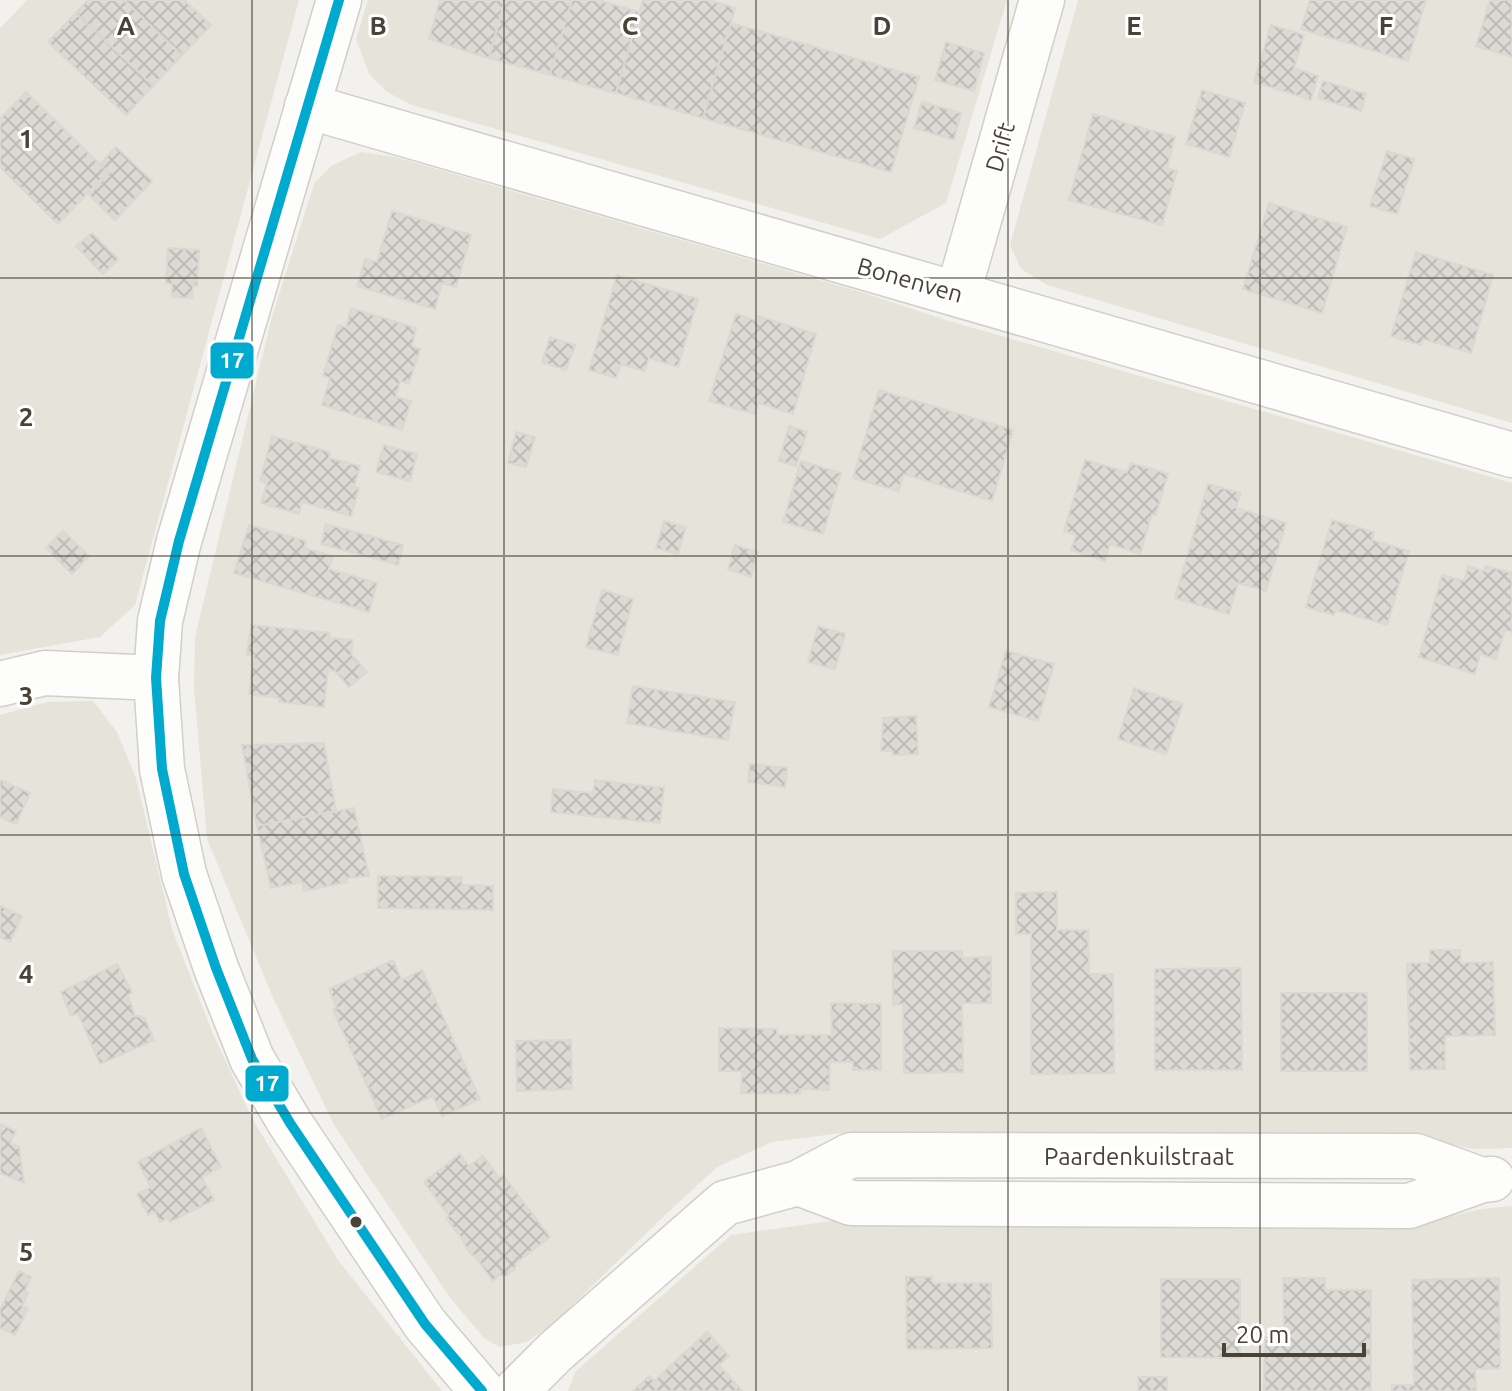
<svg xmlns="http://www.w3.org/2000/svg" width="1512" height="1391" viewBox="0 0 1512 1391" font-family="Ubuntu,sans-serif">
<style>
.residential{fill:#e6e3da}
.building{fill:url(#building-cross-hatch);stroke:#dad8d2;stroke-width:2}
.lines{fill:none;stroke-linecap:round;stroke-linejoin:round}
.street-casing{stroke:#d0cfca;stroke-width:47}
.street{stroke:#fdfdfc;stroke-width:44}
.bus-1-casing{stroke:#fff;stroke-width:16}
.bus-1{stroke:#00a9ce;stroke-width:10}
.grid{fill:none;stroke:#494337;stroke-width:2;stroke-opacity:0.55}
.bus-dot{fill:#494337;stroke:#fff;stroke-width:3}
.labels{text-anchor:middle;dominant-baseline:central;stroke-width:6;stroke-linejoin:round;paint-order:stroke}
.street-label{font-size:24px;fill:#494337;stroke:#fff}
.grid-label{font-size:26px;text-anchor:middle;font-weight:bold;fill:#494337;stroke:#fff;stroke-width:6;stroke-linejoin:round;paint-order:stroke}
.line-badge{stroke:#fff;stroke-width:3}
.badge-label{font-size:22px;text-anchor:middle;font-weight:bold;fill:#fff}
</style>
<defs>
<pattern id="building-cross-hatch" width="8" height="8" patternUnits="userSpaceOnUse" patternTransform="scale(2)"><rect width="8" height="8" fill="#dcdad5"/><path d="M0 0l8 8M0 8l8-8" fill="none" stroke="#bebcb7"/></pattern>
</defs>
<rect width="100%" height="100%" fill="#f2f1ed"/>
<!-- residential -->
<g class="residential">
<path d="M27,0H299L135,605L100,637L0,655V28Z"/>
<path d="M368,0H1007L946,203L880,239L412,105L387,92L369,74L356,39Z"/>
<path d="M1078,0H1512V423L1047,285L1021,269L1010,245Z"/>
<path d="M361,152L395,157L861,292L949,321L1512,483V1148L1473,1149L1408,1135L849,1132L772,1142L717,1167L663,1217L553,1324L527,1342L499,1347L484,1338L451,1299L334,1125L274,1000L207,839L194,688L195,637L271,320L314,184L331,166Z"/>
<path d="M93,701L117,732L136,778L172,929L213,1034L253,1120L338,1260L442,1391H0V715L47,702Z"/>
<path d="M1512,1206V1391H568L576,1371L731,1235L845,1219L1402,1228L1481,1209Z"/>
</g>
<!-- building -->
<g class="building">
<path d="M88,0H124L182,55L153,86L76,13Z"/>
<path d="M124,0H184L211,25L182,55Z"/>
<path d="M440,0H505L489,58L429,39Z"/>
<path d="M505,0H572L550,75L489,58Z"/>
<path d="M572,0H598L639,12L616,93L550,75Z"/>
<path d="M643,0H708L735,8L703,118L616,93Z"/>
<path d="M1310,0H1426L1408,61L1301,29Z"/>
<path d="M1490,0H1512V57L1476,46Z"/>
<path d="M76,13L153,86L126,115L48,42Z"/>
<path d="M731,23L919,77L891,172L703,118Z"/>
<path d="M1271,25L1304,35L1294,68L1318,76L1311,100L1254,82Z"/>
<path d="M946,42L984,53L974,91L935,80Z"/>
<path d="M1323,81L1366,94L1361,111L1318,98Z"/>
<path d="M1202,90L1245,103L1229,157L1186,144Z"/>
<path d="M26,92L108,172L58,224L0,167V119Z"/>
<path d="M922,102L961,113L954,140L914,128Z"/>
<path d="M1093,114L1175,137L1167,168L1177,171L1162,225L1069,200Z"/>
<path d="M116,147L152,181L115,220L89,195L109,173L100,164Z"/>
<path d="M1387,151L1414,159L1397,214L1370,206Z"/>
<path d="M1269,203L1347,227L1322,313L1243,289Z"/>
<path d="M392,211L471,235L456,287L442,283L435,309L357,286L365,259L377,262Z"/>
<path d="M92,233L118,259L103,274L76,246Z"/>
<path d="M168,248L199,250L197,286L193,285L192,298L172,297V284L166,283Z"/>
<path d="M1416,252L1493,275L1471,353L1423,339L1421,345L1391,336Z"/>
<path d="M617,275L698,299L678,367L649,358L645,371L621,364L616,378L589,370Z"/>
<path d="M351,308L416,328L412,346L420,349L409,384L400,381L396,397L411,401L402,430L322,405L330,378L323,376L338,325L346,327Z"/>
<path d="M736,314L757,321L758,316L816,334L793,414L758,403L755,414L709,401Z"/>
<path d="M550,337L575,345L566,370L542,362Z"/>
<path d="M879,390L1013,430L992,501L904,474L898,491L853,478Z"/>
<path d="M789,426L807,432L796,466L779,461Z"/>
<path d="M516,432L535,437L526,467L508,463Z"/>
<path d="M272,436L330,452L329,458L360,466L354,487L359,488L351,516L302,502L299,514L261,503L267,483L260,481Z"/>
<path d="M384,445L417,454L410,481L376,472Z"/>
<path d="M1085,460L1127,472L1131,463L1168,474L1156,515L1152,514L1140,554L1110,544L1105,561L1071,550L1076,535L1064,531Z"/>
<path d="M801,461L841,473L823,534L783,522Z"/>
<path d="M1208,484L1241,493L1236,508L1286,523L1266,591L1238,583L1229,614L1175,598Z"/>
<path d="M1332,520L1374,532L1372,540L1409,551L1387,625L1336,610L1334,615L1306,607Z"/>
<path d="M664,521L686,527L678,554L656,548Z"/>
<path d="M326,524L403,545L398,565L321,544Z"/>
<path d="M249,525L306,541L304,548L333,556L329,569L377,583L369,612L234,573Z"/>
<path d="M63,531L89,556L72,574L46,548Z"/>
<path d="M735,545L758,552L751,577L728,569Z"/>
<path d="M1468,566L1484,571L1486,566L1512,573V632L1505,630L1496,659L1480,654L1475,674L1419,657L1442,575L1464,581Z"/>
<path d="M602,590L633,599L618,655L586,647Z"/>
<path d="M251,625L329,633V638L353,640L351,654L367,672L349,687L335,671L328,670L324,707L279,702L280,698L249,694L254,655H247Z"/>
<path d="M818,626L845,634L835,669L808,662Z"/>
<path d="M1006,651L1054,664L1038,721L989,707Z"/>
<path d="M633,686L735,702L728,740L627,723Z"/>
<path d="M1134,688L1183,704L1166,754L1118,739Z"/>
<path d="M916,716L918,754L893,755L892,751H881L883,718Z"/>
<path d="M324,743L336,811L257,826L242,745Z"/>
<path d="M750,764L787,768L785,787L748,782Z"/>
<path d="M0,780L30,793L16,824L0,817Z"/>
<path d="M595,780L664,788L660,823L551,812L553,789L593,793Z"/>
<path d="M354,808L369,876L345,878L347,882L304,891L302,882L271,888L257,826Z"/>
<path d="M378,876L462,877V885L493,886V910L378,908Z"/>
<path d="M1057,892V930H1088L1089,974H1113L1114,1073L1031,1074V934H1016V893Z"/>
<path d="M0,906L22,916L10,942L0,937Z"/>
<path d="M1430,950H1460L1461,963L1493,962L1495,1035L1445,1036V1069L1410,1070L1407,963H1430Z"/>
<path d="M893,951H962V958L991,957V1003H962L963,1072L904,1073L903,1004L893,1005Z"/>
<path d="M393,960L402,980L422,970L480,1099L442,1116L433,1096L382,1119L333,1010L337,1008L329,989Z"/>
<path d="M117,964L132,992L128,995L135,1016H141L145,1019L154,1040L100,1064L78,1013L71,1016L61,992Z"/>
<path d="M1241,968L1242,1070H1155V969Z"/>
<rect x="1281" y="993" width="86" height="78"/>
<path d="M831,1003L881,1004V1070H853V1062H830L829,1090L800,1089V1094L741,1093L742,1071H719V1028L777,1029V1035H832Z"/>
<path d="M571,1040L572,1089L517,1091L516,1041Z"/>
<path d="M0,1124L16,1131L10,1143L19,1147L24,1183L0,1173Z"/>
<path d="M201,1128L221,1167L202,1177L214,1200L170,1222L168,1218L160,1222L155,1212L148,1215L137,1194L151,1187L138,1162Z"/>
<path d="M460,1154L469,1166L483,1156L499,1178L503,1175L550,1237L516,1263L515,1269L506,1276L499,1275L493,1281L474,1255L472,1256L464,1244L465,1243L446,1218L449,1216L424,1182Z"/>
<path d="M19,1271L31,1277L25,1291L28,1293L22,1306L28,1309L15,1335L0,1328V1310Z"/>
<path d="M906,1277H932L933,1283H991L992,1348L907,1349Z"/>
<path d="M1283,1278H1325V1290H1371V1391H1264L1265,1337H1284Z"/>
<path d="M1499,1278L1500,1368L1475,1369L1476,1391H1392V1385H1414L1412,1280Z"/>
<path d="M1161,1279H1240V1358L1161,1357Z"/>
<path d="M707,1332L729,1356L719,1365L742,1391H633L649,1376L654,1381Z"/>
<rect x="1138" y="1377" width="29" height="14"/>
</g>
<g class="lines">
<defs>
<g id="street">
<path d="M339,0L179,541L160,621L156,678L162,769L184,874L216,968L252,1059L290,1123L425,1324L482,1391"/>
<path d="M307,106L1512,455"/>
<path d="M958,293L1042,0"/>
<path d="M0,684L45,673L156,678"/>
<path d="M798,1183L851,1203L1409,1206L1482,1180L1492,1179"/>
<path d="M516,1391L555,1352L725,1203L798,1183L851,1155L1416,1156L1482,1180"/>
</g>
</defs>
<!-- street casing -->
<use href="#street" class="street-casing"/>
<!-- street -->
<use href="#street" class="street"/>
<defs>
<path id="bus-1" d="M339,0L179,541L160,621L156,678L162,769L184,874L216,968L252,1059L290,1123L425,1324L482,1391"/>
</defs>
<!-- bus-1 casing -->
<use href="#bus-1" class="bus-1-casing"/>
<!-- bus-1 -->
<use href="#bus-1" class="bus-1"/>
</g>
<!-- grid -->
<path class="grid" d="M252,0V1391M504,0V1391M756,0V1391M1008,0V1391M1260,0V1391M0,278H1512M0,556H1512M0,835H1512M0,1113H1512"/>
<!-- markers -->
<circle class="bus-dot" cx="356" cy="1222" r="7"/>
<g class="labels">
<!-- street labels -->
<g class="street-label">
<text transform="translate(1000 147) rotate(-74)">Drift</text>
<text transform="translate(910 280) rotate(16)">Bonenven</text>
<text x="1139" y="1156">Paardenkuilstraat</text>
</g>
</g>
<g class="grid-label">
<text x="126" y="35">A</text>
<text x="378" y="35">B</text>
<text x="630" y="35">C</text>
<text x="882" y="35">D</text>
<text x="1134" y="35">E</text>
<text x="1386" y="35">F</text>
<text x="26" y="148">1</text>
<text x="26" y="426">2</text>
<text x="26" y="705">3</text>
<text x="26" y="983">4</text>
<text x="26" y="1261">5</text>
</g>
<g class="line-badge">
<rect x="209" y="341" width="46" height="39" rx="8" fill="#00a9ce"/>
<rect x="244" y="1064" width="46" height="39" rx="8" fill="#00a9ce"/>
</g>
<g class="badge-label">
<text x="232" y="368">17</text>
<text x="267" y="1091">17</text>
</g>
<!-- scale -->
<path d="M1224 1343v12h140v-12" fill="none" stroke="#494337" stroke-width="4"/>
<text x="1236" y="1343" font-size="24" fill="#494337" stroke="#ffffff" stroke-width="6" paint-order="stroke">20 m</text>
</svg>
